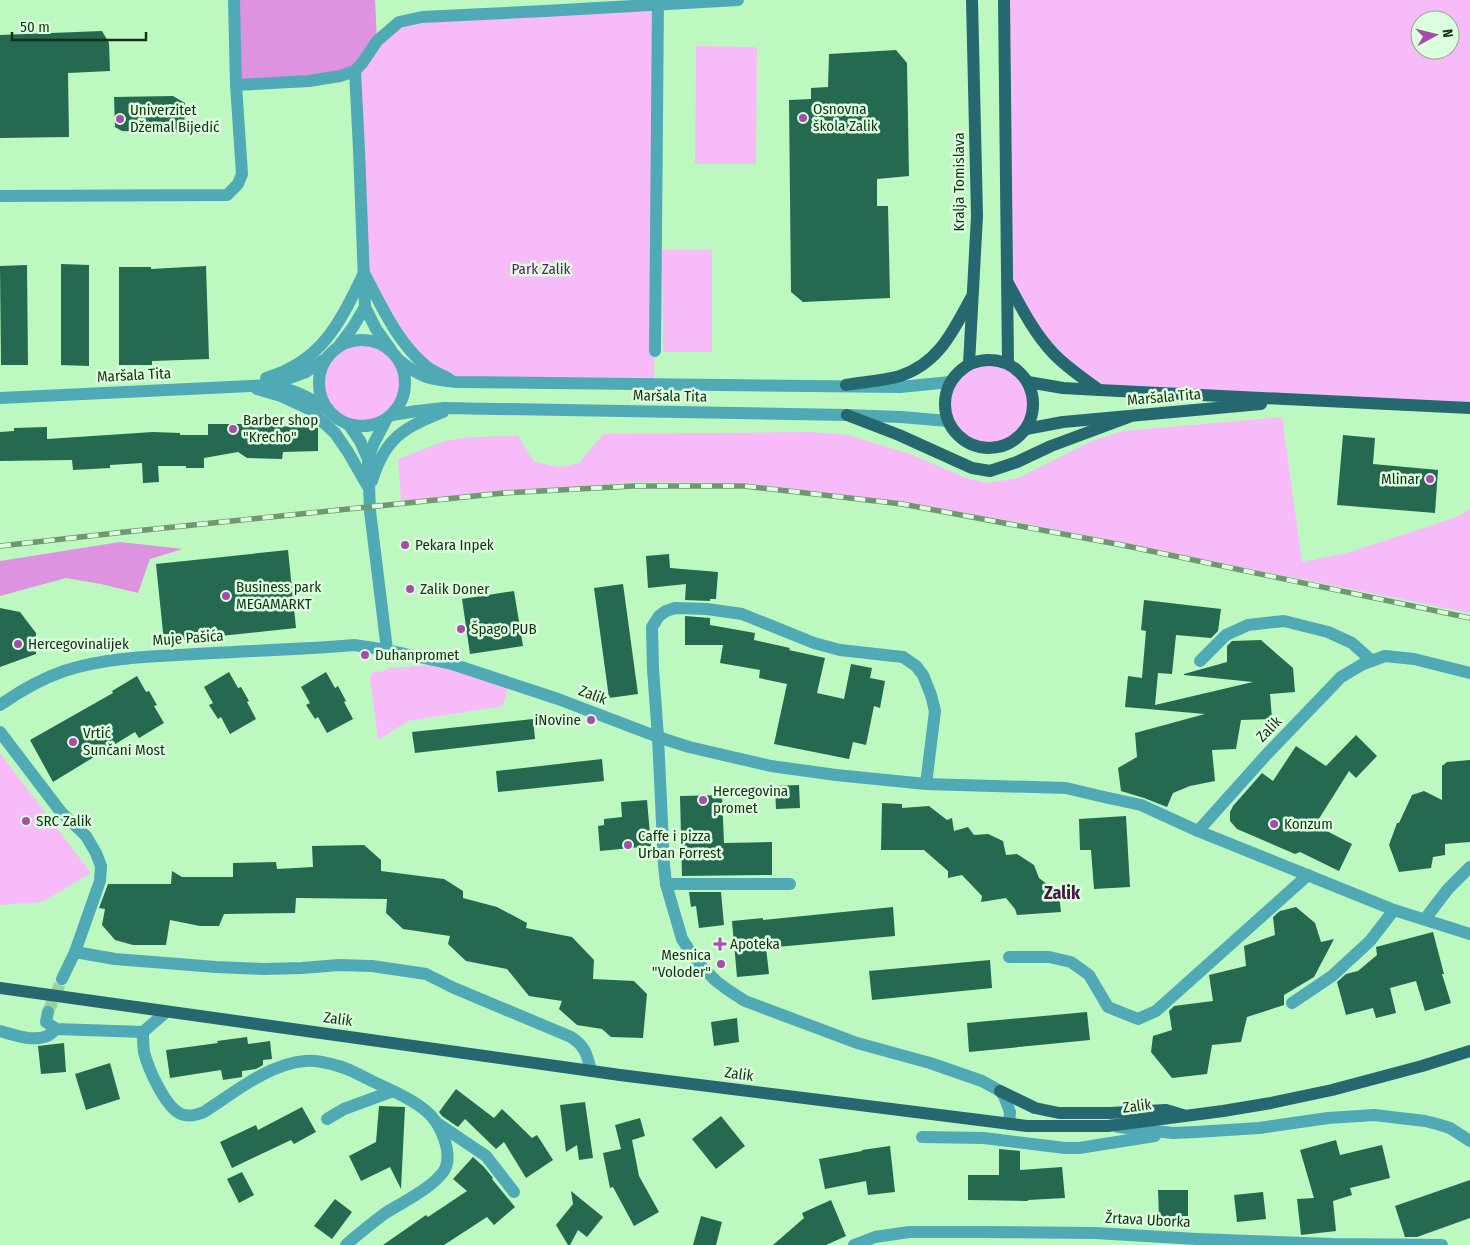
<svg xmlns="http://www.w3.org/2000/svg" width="1470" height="1245" viewBox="0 0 1470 1245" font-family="'Fira Sans Condensed',sans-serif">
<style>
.green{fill:#f8bbf9;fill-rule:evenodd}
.forest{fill:#de93e0}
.building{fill:#246950}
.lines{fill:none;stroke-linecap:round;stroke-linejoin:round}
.minor-tunnel{stroke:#9dd09f;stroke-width:12;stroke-dasharray:12 6;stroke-linecap:butt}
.minor{stroke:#50aab5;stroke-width:12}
.tertiary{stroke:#50aab5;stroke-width:12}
.primary{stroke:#26686f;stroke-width:12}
.rail-casing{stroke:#6f9871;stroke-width:5.5}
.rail{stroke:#dcffdd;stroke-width:4;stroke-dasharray:11;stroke-linecap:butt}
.poi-dot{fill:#ab49b0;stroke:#dcffdd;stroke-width:2}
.labels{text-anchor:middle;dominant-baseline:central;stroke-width:5;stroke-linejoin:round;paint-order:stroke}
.poi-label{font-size:15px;fill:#172e19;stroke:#dcffdd;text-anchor:start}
.street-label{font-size:15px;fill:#172e19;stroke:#dcffdd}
.park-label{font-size:15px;fill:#6c1171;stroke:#dcffdd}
.quarter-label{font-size:18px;font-weight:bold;fill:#451647;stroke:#dcffdd}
</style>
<rect width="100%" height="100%" fill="#bef8c1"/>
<!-- green -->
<g class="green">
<path d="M1004,0H1470V408L1099,390L1056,357L1007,283ZM1420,20H1450V50H1420Z"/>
<path d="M658,4L654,384L456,382L427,367L364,273L355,71L399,22Z"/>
<path d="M696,46L757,47L756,164H695Z"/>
<path d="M662,250H712V352H663Z"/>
<circle cx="363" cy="383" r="41"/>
<circle cx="989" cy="404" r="41"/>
<path d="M1282,417L1302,562L1347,553L1457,517L1470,509V613L1018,522L858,497L746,483L635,482L401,501L398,459L445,441L468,437L518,436L534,462L561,467L579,463L603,434L812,432L848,435L910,454L969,479L988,483L1018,478L1092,441L1123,431Z"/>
<path d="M434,665L508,687L503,706L408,721L378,740L370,678L373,671L381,672L389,668Z"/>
<path d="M0,753L91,873L42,902L0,905Z"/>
</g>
<!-- forest -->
<g class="forest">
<path d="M237,0H375L377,41L355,71L239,85Z"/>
<path d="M120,542L183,549L150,559L138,593L101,584L66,578L0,596V561Z"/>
</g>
<!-- building -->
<g class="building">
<path d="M102,31L109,43L110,71L68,73L69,137L0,138V35Z"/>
<path d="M896,50L907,63L909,176L877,179V206H888L890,298L803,302L791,292L789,100L811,99V88L828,87L829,54Z"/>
<path d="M173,96L185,103L184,133L122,131L115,127L114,97Z"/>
<path d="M61,264L89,265V366L61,365Z"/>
<path d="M27,265L28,365H1L0,266Z"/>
<path d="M206,266L209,359L152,361V365H119V267H151V269Z"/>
<path d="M208,424H240L318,428V451L283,452L282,459L247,458L238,452L204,458V468H186V466H158L159,482L143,483L142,463L110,465V468L73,470L72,460L0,461V432L14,431V428L47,427V439L153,432L180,433V435H208Z"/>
<path d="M1343,435L1375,438L1373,464L1438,470L1435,513L1337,505Z"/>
<path d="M288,550L296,628L164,642L156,564Z"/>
<path d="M669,554L670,568L718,572L716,599H710V601L685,600L686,584L648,588L646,556Z"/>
<path d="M623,584L638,694L609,698L594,588Z"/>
<path d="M514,591L523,646L470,654L462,599Z"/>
<path d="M1144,600L1221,609L1218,631L1211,638L1176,635L1172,674L1158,673L1155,705L1253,682L1184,675V674L1227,662V646L1232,641L1261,640L1293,668L1295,692L1270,694L1272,719L1241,720L1236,749L1212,750L1215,781L1190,786L1173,793L1167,807L1144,798L1121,791L1118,768L1137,757L1135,733L1205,714L1125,707L1128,676L1142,678L1146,631L1141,630Z"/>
<path d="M0,608L20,612L36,633V654L0,667Z"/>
<path d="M685,616L710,618V625L755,633L754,640L790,648L789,650L825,658L817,693L844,699L851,664L872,668L870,678L885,681L880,708L874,706L866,745L853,742L849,759L774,744L787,684L759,678L760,670L720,663L723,645H685Z"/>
<path d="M229,672L238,688L241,687L249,701L247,702L256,719L230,734L221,717L218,719L209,705L213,703L204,687Z"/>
<path d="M326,672L335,688L338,686L346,701L344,702L353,719L327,733L318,717L315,719L306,705L310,703L301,687Z"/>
<path d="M137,676L146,692L149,691L157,705L154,706L164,723L139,738L135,732L53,782L30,740L113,693L112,691Z"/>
<path d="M533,719L535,739L415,753L412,732Z"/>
<path d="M1356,735L1377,756L1356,778L1349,771L1315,825L1352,844L1339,871L1300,852L1295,854L1237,829L1230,821V812L1233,806L1262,773L1273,781L1296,746L1326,766Z"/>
<path d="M602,759L604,781L498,792L496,771Z"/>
<path d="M1470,760V842L1445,844V855L1433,857L1431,868L1399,872L1389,845L1397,823H1399L1412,795L1424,791L1442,800V766L1447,762Z"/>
<path d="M799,785L800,808L776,809L775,786Z"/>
<path d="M722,795L724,843L772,842V875L682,876L680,796Z"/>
<path d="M647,800L651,846L600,851L598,826L604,825V819L622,817L621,802Z"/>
<path d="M882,803L902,804V808L929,806L947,820L952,818L954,831L968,827L974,835L988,834L1003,841L1006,855L1017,854L1034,865L1039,878L1052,888L1058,887L1061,912L1017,915L1015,909L1006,898L981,902L982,896L962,875L948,878V871L924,850H881Z"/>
<path d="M1126,816L1130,887L1094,889L1091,850H1080L1079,819Z"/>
<path d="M364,845L381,860V871L444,879L463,891V898L497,907L527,923L526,928L572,937L594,960L593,979L634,981L647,994L643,1038L611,1037L602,1029L577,1025L559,1009L562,1001L529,996L507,969L466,961L448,944L450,936L403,929L386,913L387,899L296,898L295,913L224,914L219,926H200L170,920L166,945H133L115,940L102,925L105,909L99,908L108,884H171L172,871L182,877H233V863L276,862L277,869L313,867L312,846Z"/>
<path d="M689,892H721L724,925L699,928L696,906L691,907Z"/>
<path d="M893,907L895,936L766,948L769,974L737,977L732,921L763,918V920Z"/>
<path d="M1296,907L1315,923L1321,942L1334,939L1314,977L1284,995V1005L1247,1017L1241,1042L1212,1045L1207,1074L1172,1078L1151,1052L1153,1036L1172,1030L1169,1011L1174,1006L1213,1001L1209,975L1246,966L1244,946L1275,935L1273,917L1280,911Z"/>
<path d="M1433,932L1444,974H1442L1451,1003L1425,1011L1416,981L1390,988L1396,1013L1376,1018L1373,1008L1346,1015L1337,982L1346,974L1358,971L1377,955L1376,947Z"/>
<path d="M990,960L992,988L872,1000L869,971Z"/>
<path d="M1087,1012L1090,1040L969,1052L967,1023Z"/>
<path d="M737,1018L739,1042L714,1046L711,1022Z"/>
<path d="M247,1037L248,1044L270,1041L272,1059L263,1060V1065L256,1069L242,1071V1077L223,1080L221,1070L170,1078L166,1050L218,1043L217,1041Z"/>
<path d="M64,1043L66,1072L41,1074L38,1046Z"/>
<path d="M110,1063L120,1099L86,1110L75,1074Z"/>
<path d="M456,1089L494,1118L502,1109L532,1138L537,1135L553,1160L526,1178L504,1142L496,1149L465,1119L458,1127L442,1116L439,1112Z"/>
<path d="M585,1102L593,1158L579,1160L577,1145L566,1152L560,1105Z"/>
<path d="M379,1106L405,1107L401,1189L390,1167L361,1181L349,1156L376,1142Z"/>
<path d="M302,1107L316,1132L294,1144L291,1140L232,1168L220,1142L256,1125L258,1130Z"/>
<path d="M721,1116L745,1146L716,1169L692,1139Z"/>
<path d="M640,1118L645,1136L632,1140L639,1176L659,1212L634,1226L613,1187L610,1188L603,1153L621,1149L615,1125Z"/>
<path d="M1336,1140L1340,1155L1382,1145L1390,1178L1350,1188L1352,1195L1333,1201L1336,1231L1301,1235L1297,1199L1314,1198L1300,1150Z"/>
<path d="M890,1146L895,1192L868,1195L866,1181L825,1189L819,1159L862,1151V1150Z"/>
<path d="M999,1149L1020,1151V1170L1062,1167L1065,1198L1028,1200V1201L968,1200V1175H999Z"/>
<path d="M473,1157L484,1167L493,1178L492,1179L515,1207L494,1225L487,1217L444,1245H383L426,1215L428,1217L467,1191L453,1179Z"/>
<path d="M242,1172L254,1195L239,1203L227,1179Z"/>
<path d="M1470,1180V1218L1417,1237H1405L1395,1206Z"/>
<path d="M1158,1190H1188V1216L1159,1217Z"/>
<path d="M571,1191L603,1217L587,1237L578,1230L570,1245H568L556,1225L573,1204Z"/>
<path d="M1263,1192L1266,1219L1237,1222L1234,1195Z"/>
<path d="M335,1199L352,1212L332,1239L314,1226Z"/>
<path d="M831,1200L846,1236L826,1245H773L804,1218L802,1213Z"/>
<path d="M701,1216L722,1222L716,1245H693Z"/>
</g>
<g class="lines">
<!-- minor-tunnel -->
<path class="minor-tunnel" d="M48,1012L62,979"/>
<!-- minor -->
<g class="minor">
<path d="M355,71L359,150L365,307L376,329L391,350"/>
<path d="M236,85L309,81L340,76L355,71L363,62L377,41L399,22L422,17L545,11L738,0"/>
<path d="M0,196L227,195L238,184L242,174L236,85L234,0"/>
<path d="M338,347L353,327L365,307"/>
<path d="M655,351L658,0"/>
<path d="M1200,661L1226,635L1248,625L1284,621L1328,632L1352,643L1372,661"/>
<path d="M0,705C20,691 41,679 64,671C101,659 140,657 178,655C236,651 295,650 354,645L387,650"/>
<path d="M0,732L61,812L86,836L96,853L101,866L100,881L75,952L62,979"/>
<path d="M926,784L935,711L931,695L923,675L916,666L903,657L840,650L814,643L742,614L707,609L675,608L666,611L659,616L652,627L653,669L658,737L689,747L771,766L836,775L926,784L1066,788L1104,797L1141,805L1198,831L1394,910L1470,934"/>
<path d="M1198,831L1267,754L1341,677L1363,664L1385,656L1414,659L1470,673"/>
<path d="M666,884H790"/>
<path d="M1425,919L1448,889L1470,867"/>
<path d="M75,952L115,959L216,967L263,969L302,968L339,965L372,966L426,974L454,988L571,1037C586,1047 587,1055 591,1071"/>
<path d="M1009,957H1049L1071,962L1089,975L1108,1007L1138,1019L1156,1011L1308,875"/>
<path d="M1292,1003L1332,976L1370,941L1394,910"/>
<path d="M48,1012L46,1022L56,1029L143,1032"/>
<path d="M166,1012L143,1032C143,1039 143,1045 144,1052C148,1068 165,1107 181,1114C188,1117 197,1115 204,1112C234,1093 268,1064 305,1061C315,1060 328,1063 338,1066C348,1068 357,1074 366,1078C385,1088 410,1097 426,1111C440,1122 453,1152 445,1169C436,1186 401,1203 384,1214C371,1224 358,1234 346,1245"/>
<path d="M0,1031C14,1035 33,1042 47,1036C50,1035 54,1031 56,1029"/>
<path d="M327,1119L344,1109L393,1091"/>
<path d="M437,1123L486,1156L514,1192"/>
<path d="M1118,1127L1173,1133L1196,1132L1259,1128L1328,1118L1374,1115L1425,1121L1437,1124L1450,1128L1470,1141"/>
<path d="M922,1137L984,1138L1065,1148H1079L1155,1136"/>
<path d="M854,1245L875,1237L909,1232H979L1095,1233L1197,1239L1333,1244L1442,1245"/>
</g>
<!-- tertiary -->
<g class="tertiary">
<path d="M364,273C381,305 397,342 426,366C432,371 442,375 449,379"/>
<circle cx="362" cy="383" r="43"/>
<path d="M400,361C422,378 429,379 456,382L900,387L950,382"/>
<path d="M266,378C323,361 340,322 364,273"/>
<path d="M273,385C296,391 307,396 327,409"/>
<path d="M257,389L281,396L309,409L335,433L348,452L367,485"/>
<path d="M0,398L270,385L306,372L328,357"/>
<path d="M392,415L417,411L444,408L847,415L901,417L948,421"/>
<path d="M349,425L360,441L368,459L370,511L387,650L452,664L558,699L658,737L664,865L666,884L682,939L691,953L701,966L716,981L728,990L745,1001L857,1043L930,1063L982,1081L1000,1091L1004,1096L1010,1112L1009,1124"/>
<path d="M368,459L374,443L386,420"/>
<path d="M372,481C385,438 403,428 443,412"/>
</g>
<!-- primary -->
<g class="primary">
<path d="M1004,0L1008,363"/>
<path d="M1008,283C1021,307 1034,333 1053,353C1066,367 1083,378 1099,390"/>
<circle cx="989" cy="404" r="44"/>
<path d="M969,364L977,216L972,0"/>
<path d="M1028,382L1063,388L1099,390L1470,408"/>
<path d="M846,385C863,382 883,381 900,376C939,363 953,331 971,298"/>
<path d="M847,415L899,435L972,468L990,471L1017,462L1051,446L1129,417"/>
<path d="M1026,429L1063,422L1261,404"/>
<path d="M0,988L620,1075L1027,1126H1108L1223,1111L1271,1103L1332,1090L1422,1066L1470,1051"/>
<path d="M1000,1091L1035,1108L1059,1113H1110L1166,1110L1183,1115"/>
</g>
<defs>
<path id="rail" d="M0,546L125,532L504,493L634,486H744L902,504L1122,545L1470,618"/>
</defs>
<!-- rail casing -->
<use href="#rail" class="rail-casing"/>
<!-- rail -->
<use href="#rail" class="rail"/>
</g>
<!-- markers -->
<g class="poi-dot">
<circle cx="803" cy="118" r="5"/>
<circle cx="120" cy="119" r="5"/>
<circle cx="233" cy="429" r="5"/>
<circle cx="1430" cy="479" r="5"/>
<circle cx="405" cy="545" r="5"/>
<circle cx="410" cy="589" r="5"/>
<circle cx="226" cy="596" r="5"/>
<circle cx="461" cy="629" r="5"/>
<circle cx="18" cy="644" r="5"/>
<circle cx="365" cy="655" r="5"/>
<circle cx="591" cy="720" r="5"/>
<circle cx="73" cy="742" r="5"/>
<circle cx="703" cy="800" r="5"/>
<circle cx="26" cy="821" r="5"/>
<circle cx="1274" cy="824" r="5"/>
<circle cx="628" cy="845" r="5"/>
<path d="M717.5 936.5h5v5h5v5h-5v5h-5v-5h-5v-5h5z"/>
<circle cx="721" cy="964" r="5"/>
</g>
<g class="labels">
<!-- poi labels -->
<g class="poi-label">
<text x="813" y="109">Osnovna<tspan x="813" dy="17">škola Zalik</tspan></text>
<text x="130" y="110">Univerzitet<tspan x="130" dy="17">Džemal Bijedić</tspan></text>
<text x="243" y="420">Barber shop<tspan x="243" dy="17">"Krecho"</tspan></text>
<text x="1420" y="479" text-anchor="end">Mlinar</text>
<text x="415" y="545">Pekara Inpek</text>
<text x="236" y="587">Business park<tspan x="236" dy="17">MEGAMARKT</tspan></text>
<text x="420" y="589">Zalik Doner</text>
<text x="471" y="629">Špago PUB</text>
<text x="28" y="644">Hercegovinalijek</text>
<text x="375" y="655">Duhanpromet</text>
<text x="581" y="720" text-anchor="end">iNovine</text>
<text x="83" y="733">Vrtić<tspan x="83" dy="17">Sunčani Most</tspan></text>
<text x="713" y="791">Hercegovina<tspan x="713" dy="17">promet</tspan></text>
<text x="36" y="821">SRC Zalik</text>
<text x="1284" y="824">Konzum</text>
<text x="638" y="836">Caffe i pizza<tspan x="638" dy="17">Urban Forrest</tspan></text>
<text x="730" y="944">Apoteka</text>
<text x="711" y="955" text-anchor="end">Mesnica<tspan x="711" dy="17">"Voloder"</tspan></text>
</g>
<!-- street labels -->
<g class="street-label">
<text transform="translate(959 182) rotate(-90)">Kralja Tomislava</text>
<text transform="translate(134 375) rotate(-3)">Maršala Tita</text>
<text transform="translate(670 396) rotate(1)">Maršala Tita</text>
<text transform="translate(1164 397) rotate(-5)">Maršala Tita</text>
<text transform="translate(188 638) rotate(-4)">Muje Pašića</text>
<text transform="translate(593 695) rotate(21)">Zalik</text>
<text transform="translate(1269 729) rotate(-46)">Zalik</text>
<text transform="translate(338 1019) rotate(8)">Zalik</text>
<text transform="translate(739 1074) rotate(8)">Zalik</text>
<text transform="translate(1137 1106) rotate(-7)">Zalik</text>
<text transform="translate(1148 1220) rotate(3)">Žrtava Uborka</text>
</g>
<!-- park labels -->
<g class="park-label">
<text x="541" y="269">Park Zalik</text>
</g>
<!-- quarter labels -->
<g class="quarter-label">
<text x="1062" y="893">Zalik</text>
</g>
</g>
<!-- north arrow -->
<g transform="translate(1435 35) rotate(83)"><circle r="24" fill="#dcffdd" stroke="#8dab8f"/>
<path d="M0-4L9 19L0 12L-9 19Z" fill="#ab49b0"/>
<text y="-8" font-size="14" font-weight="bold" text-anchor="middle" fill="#172e19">N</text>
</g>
<!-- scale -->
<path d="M12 32v8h134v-8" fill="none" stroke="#172e19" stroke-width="2.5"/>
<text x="20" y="32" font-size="15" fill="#172e19" stroke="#dcffdd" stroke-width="4" paint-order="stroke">50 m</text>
</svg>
